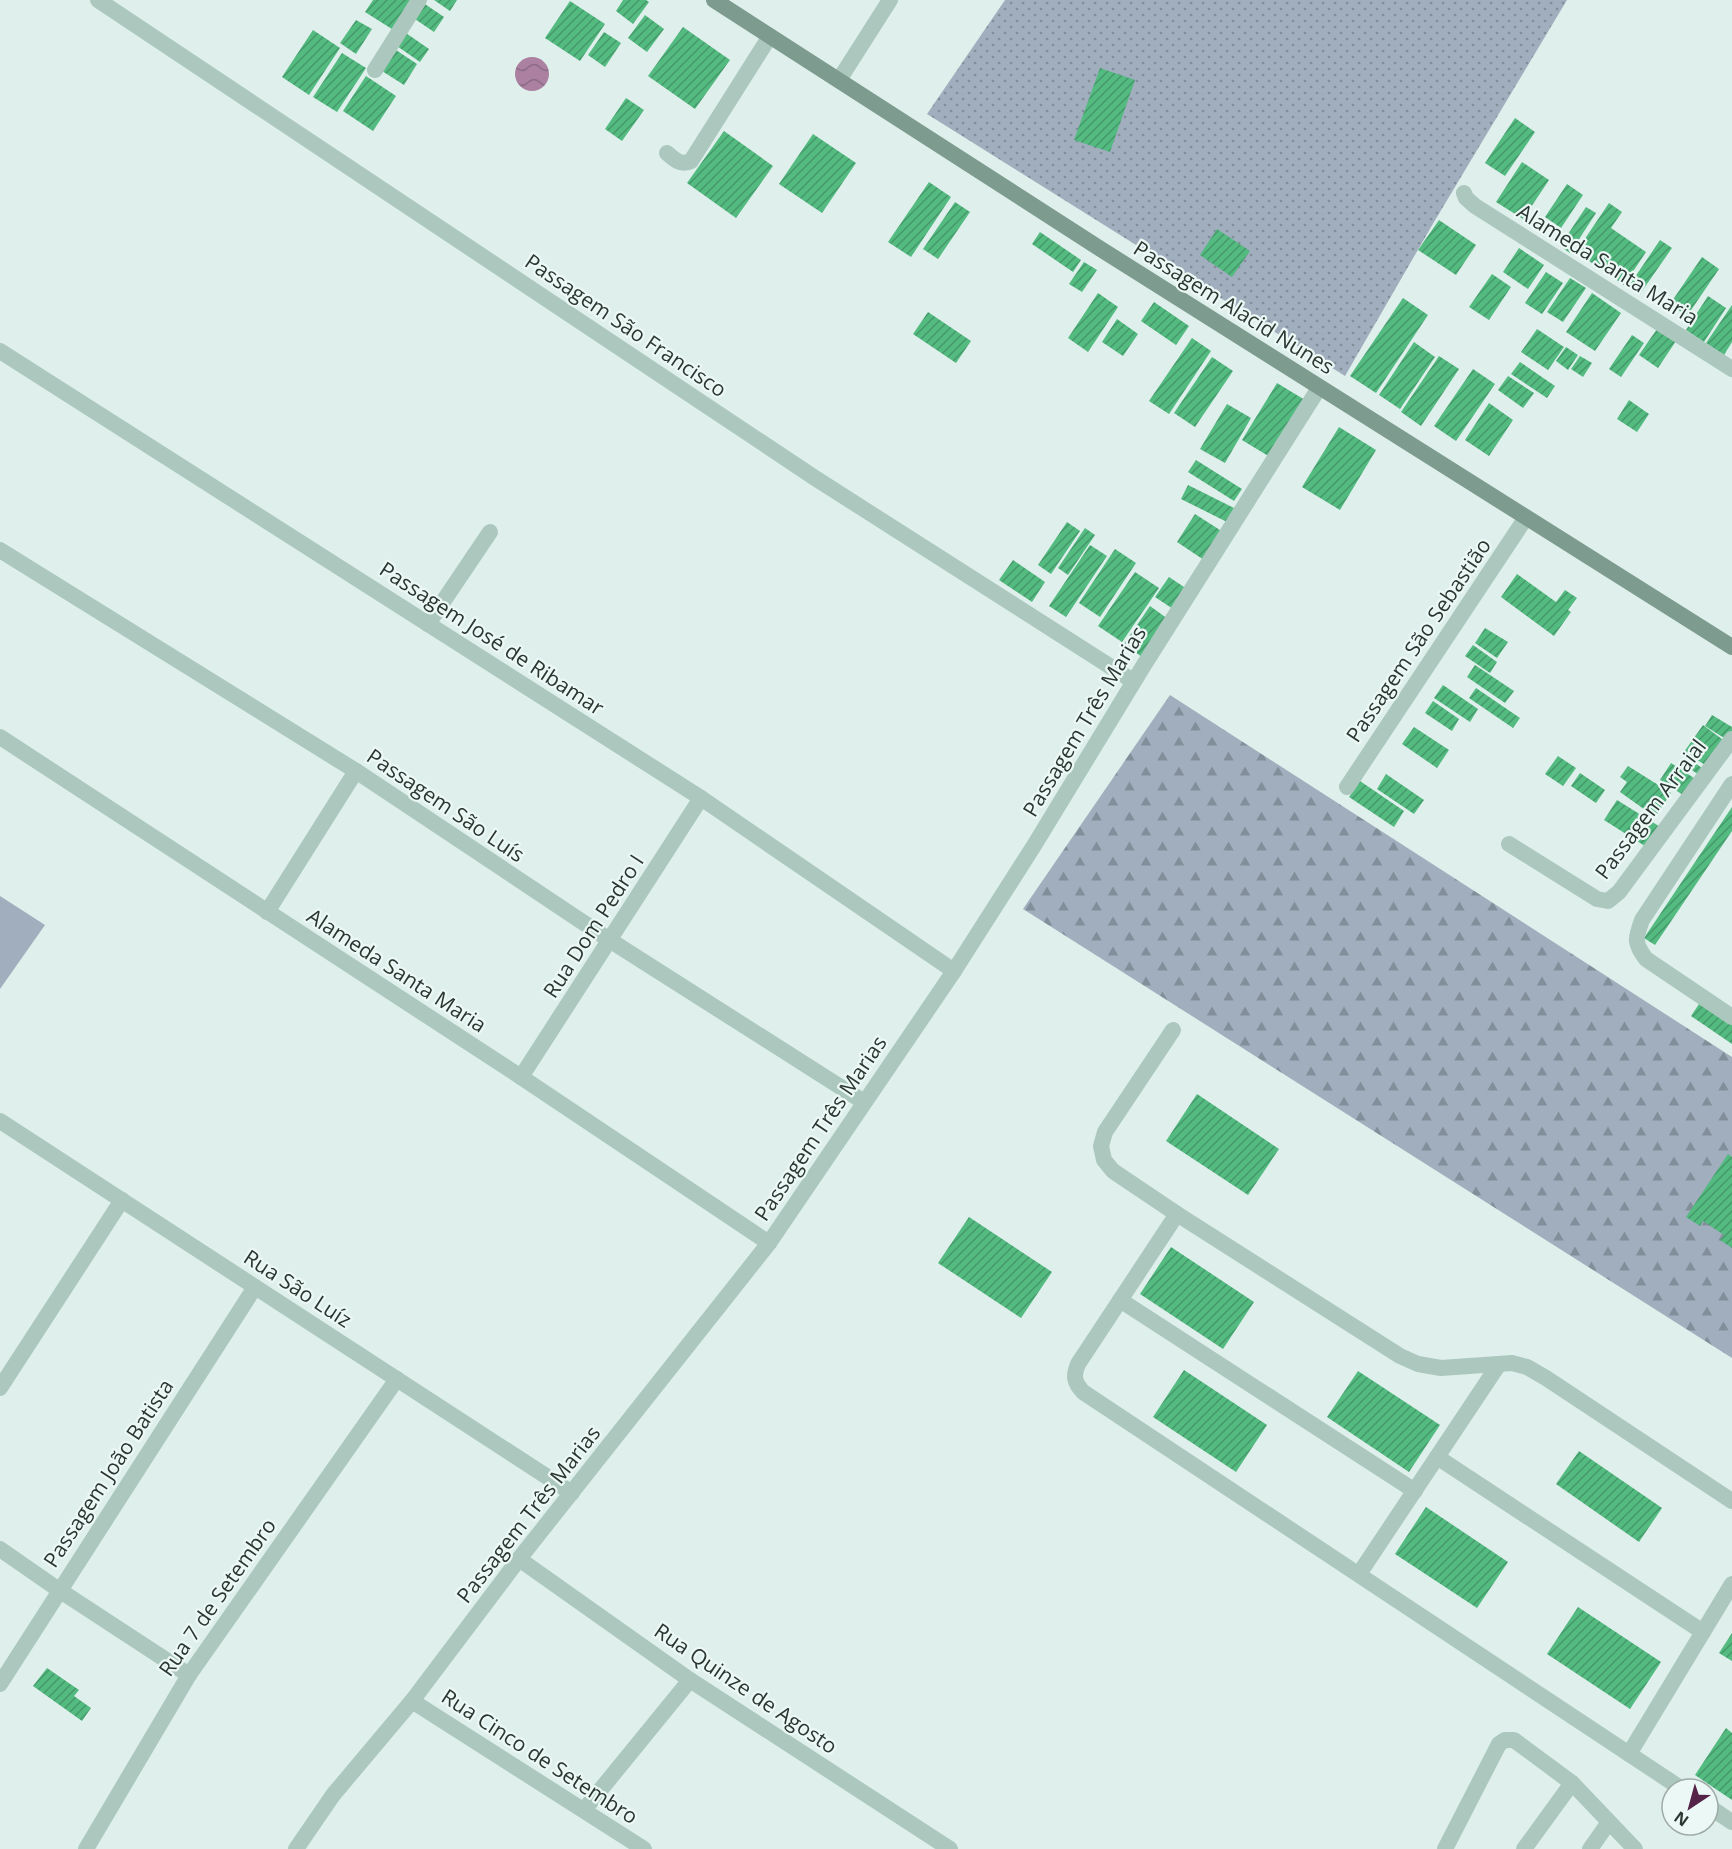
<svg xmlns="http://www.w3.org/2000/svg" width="1732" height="1849" viewBox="0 0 1732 1849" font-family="'Open Sans',sans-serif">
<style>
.grass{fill:url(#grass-dots)}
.forest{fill:url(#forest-firs)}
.park{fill:#a0aebe}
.water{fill:url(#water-waves)}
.building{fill:url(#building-hatch)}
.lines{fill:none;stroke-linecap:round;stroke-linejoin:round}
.minor{stroke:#acc8be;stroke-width:16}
.secondary{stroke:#7d9b8e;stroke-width:16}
.labels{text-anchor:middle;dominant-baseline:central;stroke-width:4.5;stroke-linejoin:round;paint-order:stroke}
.street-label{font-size:21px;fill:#2a3630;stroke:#ebf8f5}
</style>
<defs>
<pattern id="grass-dots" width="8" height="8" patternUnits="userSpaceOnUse" patternTransform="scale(1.5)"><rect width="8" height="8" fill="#a0aebe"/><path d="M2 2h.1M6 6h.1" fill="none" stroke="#838e9b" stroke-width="1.8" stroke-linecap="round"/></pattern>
<pattern id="forest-firs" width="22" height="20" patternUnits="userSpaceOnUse" patternTransform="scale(1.5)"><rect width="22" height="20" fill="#a0aebe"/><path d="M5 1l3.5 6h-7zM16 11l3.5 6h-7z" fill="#838e9b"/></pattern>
<pattern id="water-waves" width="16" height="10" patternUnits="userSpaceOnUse" patternTransform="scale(1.5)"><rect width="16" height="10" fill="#ab80a1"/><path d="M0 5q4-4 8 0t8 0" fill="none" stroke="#8b6a84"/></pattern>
<pattern id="building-hatch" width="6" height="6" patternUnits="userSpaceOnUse" patternTransform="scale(1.5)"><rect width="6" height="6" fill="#53ba80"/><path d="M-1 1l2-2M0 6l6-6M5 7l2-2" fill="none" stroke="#459869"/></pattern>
</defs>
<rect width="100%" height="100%" fill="#dff0ec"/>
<!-- grass -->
<path class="grass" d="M1005,0H1567L1434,222L1345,376L927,114Z"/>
<!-- forest -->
<path class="forest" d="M1170,695L1732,1057V1358L1023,909Z"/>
<!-- park -->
<path class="park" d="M0,896L45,925L0,989Z"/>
<!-- water -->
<circle class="water" cx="532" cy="74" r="17"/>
<!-- building -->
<g class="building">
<path d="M373,0H414L395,31L365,12Z"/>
<path d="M434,0H457L450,11Z"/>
<path d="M623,0H646L649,2L633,24L616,11Z"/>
<path d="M570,1L605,24L580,61L545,38Z"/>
<path d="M422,2L444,17L434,32L412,17Z"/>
<path d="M645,15L664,29L647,52L628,38Z"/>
<path d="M356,20L372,29L356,54L340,43Z"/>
<path d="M683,27L730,60L695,109L648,76Z"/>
<path d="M313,30L340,48L309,95L282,77Z"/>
<path d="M403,31L429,49L420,62L394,44Z"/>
<path d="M604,32L621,43L605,67L588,55Z"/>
<path d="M396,50L417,64L404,85L382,71Z"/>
<path d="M342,53L366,68L337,112L313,97Z"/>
<path d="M1100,68L1135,80L1110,152L1074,140Z"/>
<path d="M366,76L396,96L373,131L343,111Z"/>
<path d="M626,98L644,110L622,141L605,129Z"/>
<path d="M1515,118L1535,132L1505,176L1485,163Z"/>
<path d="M724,131L773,166L736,218L687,183Z"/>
<path d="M813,134L856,163L822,213L779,184Z"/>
<path d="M1522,162L1549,180L1523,219L1496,202Z"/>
<path d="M929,182L951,197L911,257L888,242Z"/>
<path d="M1567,184L1583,195L1561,228L1545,217Z"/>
<path d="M955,202L970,212L938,259L923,249Z"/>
<path d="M1609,203L1622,212L1611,228L1646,252L1624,285L1576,252Z"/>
<path d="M1586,207L1596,213L1570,253L1560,246Z"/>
<path d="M1439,220L1476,245L1456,275L1418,250Z"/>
<path d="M1217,229L1250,251L1232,277L1200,255Z"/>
<path d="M1040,232L1081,260L1073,272L1032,244Z"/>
<path d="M1660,240L1672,248L1640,294L1629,286Z"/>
<path d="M1519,248L1544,265L1528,289L1503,272Z"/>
<path d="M1702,257L1719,269L1687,316L1670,304Z"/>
<path d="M1084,262L1097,270L1082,292L1069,284Z"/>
<path d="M1546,272L1563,283L1542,314L1525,303Z"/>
<path d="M1492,274L1511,287L1489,320L1469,307Z"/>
<path d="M1570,278L1586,288L1563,322L1547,312Z"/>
<path d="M1098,293L1118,307L1088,352L1068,338Z"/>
<path d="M1592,293L1621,313L1595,351L1566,332Z"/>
<path d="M1708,296L1726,308L1704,342L1686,330Z"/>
<path d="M1403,298L1428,315L1376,393L1350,376Z"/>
<path d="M1154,302L1189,326L1176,345L1141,321Z"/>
<path d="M1732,305V342L1724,355L1706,343Z"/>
<path d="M928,312L971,341L956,363L913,334Z"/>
<path d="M1117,319L1138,334L1123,356L1102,342Z"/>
<path d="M1537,329L1564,347L1548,370L1521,352Z"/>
<path d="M1657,329L1676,341L1658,368L1639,355Z"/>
<path d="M1632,335L1644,343L1621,377L1609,369Z"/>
<path d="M1192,338L1211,351L1169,414L1149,401Z"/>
<path d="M1414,342L1435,357L1400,409L1379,395Z"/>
<path d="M1566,347L1578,355L1568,370L1556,361Z"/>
<path d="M1439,356L1459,369L1421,426L1401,412Z"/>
<path d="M1580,356L1592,363L1583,377L1571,369Z"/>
<path d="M1212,357L1233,371L1195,427L1174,413Z"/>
<path d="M1520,362L1555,386L1547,398L1511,374Z"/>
<path d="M1473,369L1495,384L1456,441L1434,426Z"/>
<path d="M1508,376L1534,393L1523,408L1498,390Z"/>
<path d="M1277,383L1305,400L1270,457L1242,440Z"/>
<path d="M1629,400L1649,414L1637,432L1617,419Z"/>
<path d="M1489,403L1513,420L1489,456L1465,440Z"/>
<path d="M1227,404L1251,418L1225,463L1200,449Z"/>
<path d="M1339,427L1376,450L1340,510L1302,487Z"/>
<path d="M1196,460L1242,489L1234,501L1188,472Z"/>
<path d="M1188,485L1236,509L1229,523L1181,499Z"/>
<path d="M1195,514L1223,532L1204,560L1177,542Z"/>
<path d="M1067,522L1080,531L1051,574L1038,565Z"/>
<path d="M1085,528L1095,535L1068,575L1058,568Z"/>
<path d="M1090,545L1107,556L1066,617L1049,606Z"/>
<path d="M1115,549L1136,563L1100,617L1079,603Z"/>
<path d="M1013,560L1045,582L1032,602L999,580Z"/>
<path d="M1135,572L1159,588L1122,642L1098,626Z"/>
<path d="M1517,574L1556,602L1565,590L1577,598L1568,610L1571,612L1554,636L1501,597Z"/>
<path d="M1169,577L1187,589L1173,609L1155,597Z"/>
<path d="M1150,606L1168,619L1142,657L1124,644Z"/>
<path d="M1485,628L1508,642L1497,658L1475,643Z"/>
<path d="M1473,645L1497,662L1490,673L1465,656Z"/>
<path d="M1475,665L1514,691L1505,703L1467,677Z"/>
<path d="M1443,685L1478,709L1470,722L1434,698Z"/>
<path d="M1476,688L1520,718L1513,728L1469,698Z"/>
<path d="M1433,701L1459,719L1452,731L1425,713Z"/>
<path d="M1712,715L1732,727V737L1729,741L1705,726Z"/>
<path d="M1703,725L1726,742L1707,766L1684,752Z"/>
<path d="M1414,727L1449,750L1437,768L1402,744Z"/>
<path d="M1558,756L1576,768L1563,786L1545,774Z"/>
<path d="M1691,760L1706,771L1702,777L1686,766Z"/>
<path d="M1671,763L1697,780L1686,797L1660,780Z"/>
<path d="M1628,766L1671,793L1655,817L1620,792L1627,782L1620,777Z"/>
<path d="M1580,773L1605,790L1596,803L1571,786Z"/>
<path d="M1386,774L1424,800L1414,814L1377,789Z"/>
<path d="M1360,781L1404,811L1394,827L1349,797Z"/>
<path d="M1617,800L1662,828L1648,848L1604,820Z"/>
<path d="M1732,807V831L1655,945L1644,938Z"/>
<path d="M1701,1001L1732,1022V1044L1691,1016Z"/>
<path d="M1197,1094L1279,1149L1248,1195L1166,1141Z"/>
<path d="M1728,1154L1732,1157V1248L1720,1240L1724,1235L1703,1221L1700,1226L1686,1217Z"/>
<path d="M969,1217L1052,1272L1021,1318L938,1263Z"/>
<path d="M1171,1247L1254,1302L1223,1349L1140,1294Z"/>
<path d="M1184,1370L1267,1425L1236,1472L1153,1417Z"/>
<path d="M1358,1371L1440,1425L1409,1472L1327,1417Z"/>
<path d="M1579,1451L1662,1508L1639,1542L1556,1484Z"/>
<path d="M1426,1507L1508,1562L1477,1608L1395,1554Z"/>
<path d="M1578,1607L1661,1662L1630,1709L1547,1654Z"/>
<path d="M1732,1633V1661L1719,1653Z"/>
<path d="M47,1668L79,1690L74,1696L91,1708L82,1721L33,1686Z"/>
<path d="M1726,1728L1732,1733V1800L1695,1775Z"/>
</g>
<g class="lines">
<!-- minor -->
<g class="minor">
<path d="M98,0L815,478L1133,681"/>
<path d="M375,70L419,0"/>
<path d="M839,80L890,0"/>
<path d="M667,153C675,160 681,166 691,161L770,36"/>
<path d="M1464,193L1466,198L1475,206L1732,369"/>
<path d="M0,351L701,798L954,971"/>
<path d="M0,550L356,771L611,941L864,1102"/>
<path d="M428,624L490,532"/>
<path d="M0,737L521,1077L769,1243"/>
<path d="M1732,784L1642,920C1635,939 1634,943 1646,959L1732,1017"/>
<path d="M1347,787L1525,519"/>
<path d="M1509,844L1597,899L1608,901L1619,892L1732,739"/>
<path d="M267,912L356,771"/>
<path d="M1173,1030L1105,1132L1101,1146L1104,1160L1113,1171L1177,1214L1400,1356L1418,1364L1441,1368L1512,1363L1527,1367L1546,1378L1732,1501"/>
<path d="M521,1077L701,798"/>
<path d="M0,1121L572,1493"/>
<path d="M1177,1214L1078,1364C1073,1376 1074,1382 1083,1392L1682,1789"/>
<path d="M1120,1300L1415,1491"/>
<path d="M0,1388L122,1200"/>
<path d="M1437,1457L1703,1632"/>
<path d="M0,1549L59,1590L189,1675"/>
<path d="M519,1559L690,1680L950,1849"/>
<path d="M1359,1574L1499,1364"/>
<path d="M0,1684L255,1287"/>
<path d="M412,1701L644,1849"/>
<path d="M1629,1754L1732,1584"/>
<path d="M1708,1806L1732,1822"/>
<path d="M584,1810L690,1680"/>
<path d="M86,1849L189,1675L397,1379"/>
<path d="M296,1849L333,1795L412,1701L519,1559L769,1243L954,971L1035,844L1144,665L1319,388"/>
<path d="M1445,1849L1499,1744L1505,1740H1514L1572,1783L1635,1849"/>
<path d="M1524,1849L1572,1783"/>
<path d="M1590,1849L1609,1822"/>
</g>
<!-- secondary -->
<path class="secondary" d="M714,0L1099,248L1732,647"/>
</g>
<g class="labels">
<!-- street labels -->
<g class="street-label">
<text transform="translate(1608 264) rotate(32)">Alameda Santa Maria</text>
<text transform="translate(1234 307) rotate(32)">Passagem Alacid Nunes</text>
<text transform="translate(626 325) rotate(34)">Passagem São Francisco</text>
<text transform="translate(492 638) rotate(33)">Passagem José de Ribamar</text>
<text transform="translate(1418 640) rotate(-56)">Passagem São Sebastião</text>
<text transform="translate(1084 721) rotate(-59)">Passagem Três Marias</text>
<text transform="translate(446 805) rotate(34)">Passagem São Luís</text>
<text transform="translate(1650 809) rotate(-53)">Passagem Arraial</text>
<text transform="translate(593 926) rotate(-57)">Rua Dom Pedro I</text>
<text transform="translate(397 970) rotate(33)">Alameda Santa Maria</text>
<text transform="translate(820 1128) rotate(-56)">Passagem Três Marias</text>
<text transform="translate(298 1288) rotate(33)">Rua São Luíz</text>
<text transform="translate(108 1473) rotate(-57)">Passagem João Batista</text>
<text transform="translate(528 1514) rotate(-52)">Passagem Três Marias</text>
<text transform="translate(217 1597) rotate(-55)">Rua 7 de Setembro</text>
<text transform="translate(746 1688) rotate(34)">Rua Quinze de Agosto</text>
<text transform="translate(540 1756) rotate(33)">Rua Cinco de Setembro</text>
</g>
</g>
<!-- north arrow -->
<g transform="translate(1690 1807) rotate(216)"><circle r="28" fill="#ebf8f5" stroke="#9eaaa6" stroke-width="1.5"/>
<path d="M0-4.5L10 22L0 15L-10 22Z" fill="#542347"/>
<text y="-9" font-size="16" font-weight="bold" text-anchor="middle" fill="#2a3630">N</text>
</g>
</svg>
